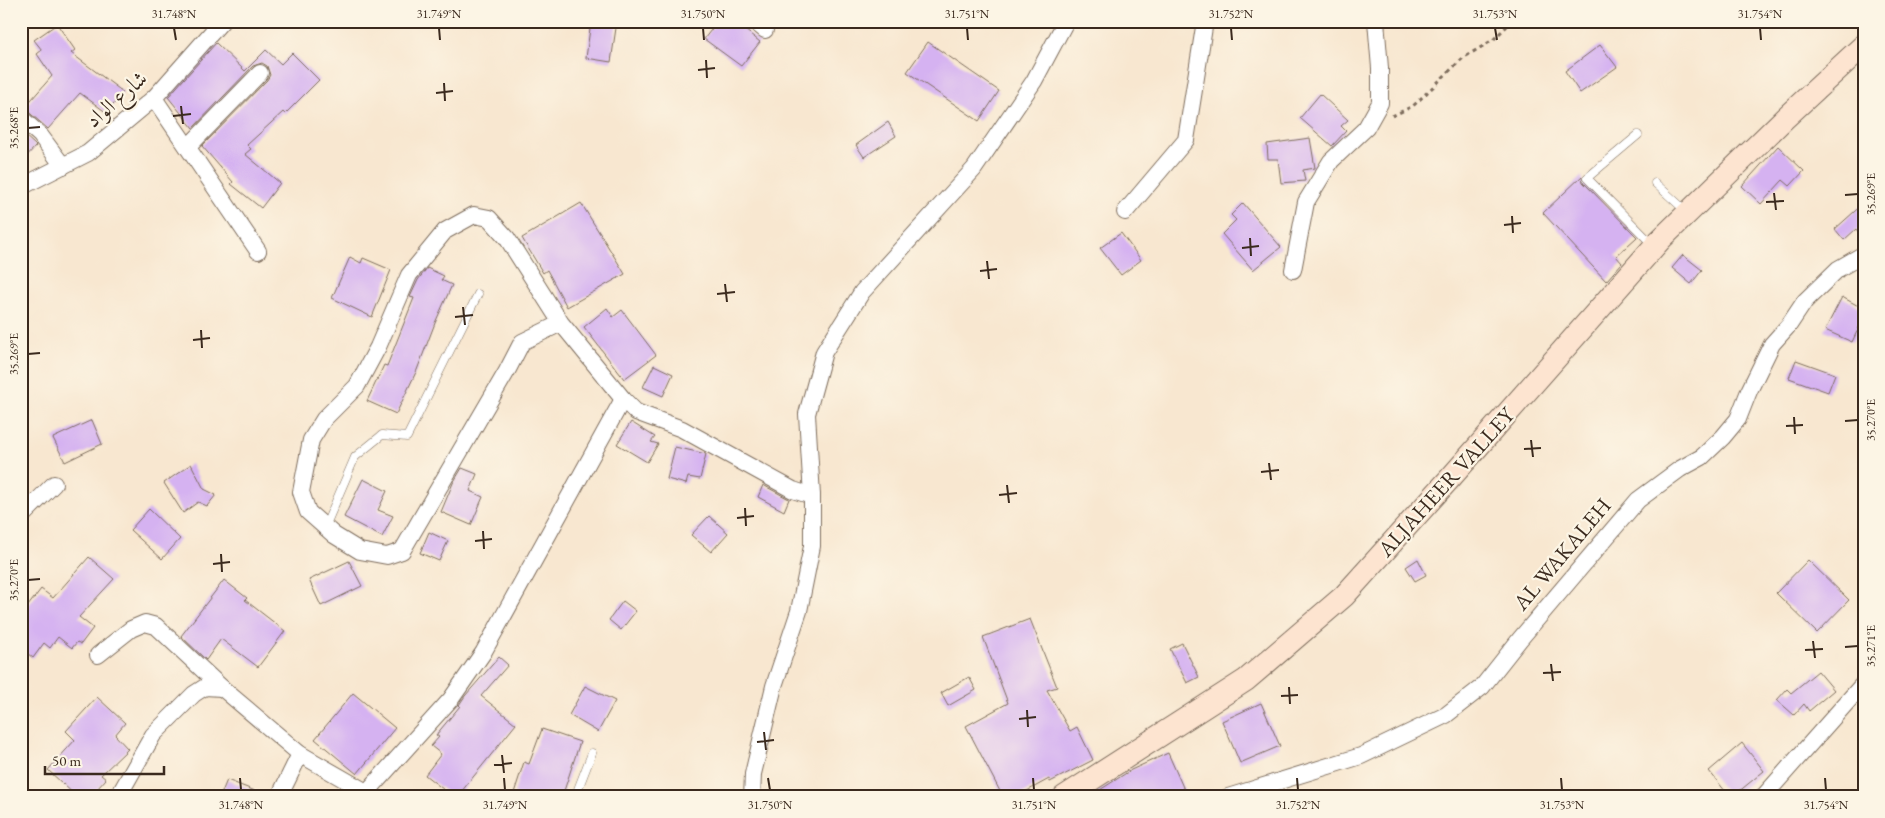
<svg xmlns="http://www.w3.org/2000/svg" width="1885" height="818" viewBox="0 0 1885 818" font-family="'EB Garamond',Amiri,serif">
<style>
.building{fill:#d5b2f1}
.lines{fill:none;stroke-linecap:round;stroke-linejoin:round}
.lane-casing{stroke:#7d6c5c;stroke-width:9}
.street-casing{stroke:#7d6c5c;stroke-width:18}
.secondary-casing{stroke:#7d6c5c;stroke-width:24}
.path{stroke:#7d6c5c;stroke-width:3;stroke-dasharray:4 4;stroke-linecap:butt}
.lane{stroke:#fff;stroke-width:8}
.street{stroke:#fff;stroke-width:16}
.secondary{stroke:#fde4d0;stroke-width:22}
.ticks{fill:none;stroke:#3b2a1e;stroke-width:2}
.labels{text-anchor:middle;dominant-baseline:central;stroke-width:4.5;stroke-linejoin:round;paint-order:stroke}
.street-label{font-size:22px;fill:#3b2a1e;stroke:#fcf5e5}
.neatline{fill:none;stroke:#3b2a1e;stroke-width:2}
.ticks-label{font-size:12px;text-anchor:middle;fill:#3b2a1e}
</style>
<rect width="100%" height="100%" fill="#fcf5e5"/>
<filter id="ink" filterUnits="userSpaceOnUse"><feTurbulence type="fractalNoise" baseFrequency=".02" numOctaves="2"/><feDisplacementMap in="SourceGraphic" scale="10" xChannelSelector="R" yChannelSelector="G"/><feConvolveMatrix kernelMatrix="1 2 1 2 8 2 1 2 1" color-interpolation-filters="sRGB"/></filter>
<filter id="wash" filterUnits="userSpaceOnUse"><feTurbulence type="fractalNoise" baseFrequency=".0096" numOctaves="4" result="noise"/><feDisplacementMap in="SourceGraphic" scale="20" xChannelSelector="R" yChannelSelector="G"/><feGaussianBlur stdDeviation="1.12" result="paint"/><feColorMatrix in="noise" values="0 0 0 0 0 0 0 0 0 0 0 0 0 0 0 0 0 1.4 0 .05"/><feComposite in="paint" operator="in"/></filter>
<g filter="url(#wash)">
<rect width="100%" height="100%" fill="#f8e7d0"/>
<g id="blocks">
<!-- building -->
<g class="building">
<path d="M591,21H617L611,62L586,58Z"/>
<path d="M718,21H734L760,42L741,66L704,39Z"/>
<path d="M57,24L75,50L71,53L123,92L107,113L80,93L48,129L24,108L52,76L37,54L42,50L34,40Z"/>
<path d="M928,42L999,91L979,121L907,72Z"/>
<path d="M216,43L245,71L266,50L281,64L292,53L319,80L285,114L283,112L247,145L251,149L245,154L280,183L261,208L231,184L233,182L202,146L267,80L270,75L267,66L262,63L253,66L193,128L168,97Z"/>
<path d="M1600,45L1617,67L1580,93L1565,71Z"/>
<path d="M1320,94L1348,120L1341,126L1346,131L1332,146L1300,118Z"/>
<path d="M888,122L896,136L864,157L856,145Z"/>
<path d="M21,132L36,146L21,162Z"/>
<path d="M1310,138L1315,168L1303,170L1305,181L1281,183L1278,159H1268L1267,144Z"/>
<path d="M1778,146L1804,171L1790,186L1783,180L1761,204L1742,186Z"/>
<path d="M1582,176L1583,182L1637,237L1616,256L1622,263L1606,281L1543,213Z"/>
<path d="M581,203L625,274L567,307L547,270L543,273L522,238Z"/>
<path d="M1243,203L1281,247L1253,270L1222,234L1236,220L1231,215Z"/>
<path d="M1864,203V239L1856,229L1844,240L1835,229Z"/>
<path d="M1121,233L1141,260L1121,275L1100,248Z"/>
<path d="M1683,255L1702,270L1691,284L1672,268Z"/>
<path d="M350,257L361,263L363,258L391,270L372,317L332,298Z"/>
<path d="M427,268L444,276L441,280L452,285L435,323L417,370L396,414L367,401L384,365L387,366L414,298L410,297L418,280Z"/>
<path d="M1842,297L1864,309V317L1852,342L1825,330Z"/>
<path d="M607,308L613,317L622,310L656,355L624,379L584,327Z"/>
<path d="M1796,360L1835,374L1828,392L1789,378Z"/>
<path d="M654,365L673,374L663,396L643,387Z"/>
<path d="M92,420L102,444L65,462L53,438Z"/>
<path d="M631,422L655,437L651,442L658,444L647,462L617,444Z"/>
<path d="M675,447L706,454L700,479L688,477L686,484L667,479Z"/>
<path d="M191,464L204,489L216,495L207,506L198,502L183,513L164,483Z"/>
<path d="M462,468L477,474L470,491L483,497L471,525L441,512L453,483Z"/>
<path d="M363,479L387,491L378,510L393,516L382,537L344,517Z"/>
<path d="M763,485L789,499L784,511L758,497Z"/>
<path d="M149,509L180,539L162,559L130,530Z"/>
<path d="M709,516L728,533L711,552L691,535Z"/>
<path d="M429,532L448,541L439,561L420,553Z"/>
<path d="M89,557L114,579L79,617L93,628L81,644L77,642L72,648L58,637L50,648L44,643L33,658L21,648V615L41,589L53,598Z"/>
<path d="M1418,559L1426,575L1415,581L1406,567Z"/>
<path d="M1808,560L1849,600L1817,633L1776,593Z"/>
<path d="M349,561L362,586L321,606L309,580Z"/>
<path d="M224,580L247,598L245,600L285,631L258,667L221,639L206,660L181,636Z"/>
<path d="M623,601L636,611L621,630L609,620Z"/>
<path d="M1030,619L1057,687L1047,690L1070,731L1077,727L1093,760L1050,782L1049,779L1016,797H1003L966,726L1008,703L983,637Z"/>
<path d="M1182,643L1199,677L1187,683L1170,649Z"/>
<path d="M499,657L508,665L481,696L516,724L457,797H453L425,775L441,754L431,746L439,737L436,735L460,706L459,705L465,696Z"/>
<path d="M1818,671L1834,690L1809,711L1804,704L1794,715L1777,700L1787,689L1791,693Z"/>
<path d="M969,677L976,690L948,706L941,693Z"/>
<path d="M585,686L615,701L598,732L569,715Z"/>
<path d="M353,693L395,728L357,774L315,739Z"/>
<path d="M97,697L125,723L115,735L128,749L101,775L106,779L90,797H77L48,770L75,740L66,731Z"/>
<path d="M1261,703L1280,746L1240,763L1222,721Z"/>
<path d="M542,729L580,742L562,797H524L514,793L524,762L529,764Z"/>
<path d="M1742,743L1764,771L1732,797H1730L1709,771Z"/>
<path d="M1168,753L1186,794L1179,797H1089L1131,770Z"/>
<path d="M227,780L268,796L267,797H220Z"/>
</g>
</g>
</g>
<g filter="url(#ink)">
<use href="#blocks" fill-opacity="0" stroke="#7d6c5c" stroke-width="1"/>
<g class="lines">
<defs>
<g id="lane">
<path d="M1638,135L1587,178L1653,245"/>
<path d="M1655,183L1686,211"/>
<path d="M325,527L355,457L382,435L407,437L478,294"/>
<path d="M575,797L592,753"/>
</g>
<g id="street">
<path d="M754,21L765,30"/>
<path d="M154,98L258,251"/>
<path d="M21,118L40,135L63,166"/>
<path d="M188,147L260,73"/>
<path d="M21,187L88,153L154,98L222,21"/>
<path d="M1125,212L1186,140L1205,21"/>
<path d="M1293,270L1306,202L1331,161L1366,128L1380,103V68L1376,21"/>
<path d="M561,323L522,342L507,371L402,551L387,556L360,551L334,535L308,512L301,492L311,440L324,419L357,386L378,347L409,275L445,231L474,215L489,218L507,238L561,323L623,399L636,412L682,429L793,490L812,496"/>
<path d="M21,517L54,484"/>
<path d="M98,655L131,629L145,623L156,626L222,688L300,754L375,797"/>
<path d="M367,792L451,699L483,653L623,399"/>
<path d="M118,797L153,735L194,694L205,687L222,688"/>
<path d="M279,797L300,754"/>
<path d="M752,797L753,774L774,686L799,611L812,546V496L807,414L824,352L862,292L974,169L1034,81L1066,21"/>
<path d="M1228,797L1361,756L1446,715L1482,687L1520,639L1638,500L1680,469L1702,457L1723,437L1738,419L1749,391L1772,344L1789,325L1805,301L1838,269L1864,254"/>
<path d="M1763,797L1864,683"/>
</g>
<path id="secondary" d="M1064,797L1246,680L1344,596L1453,475L1660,240L1785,118L1864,45"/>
</defs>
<!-- lane casing -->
<use href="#lane" class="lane-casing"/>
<!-- street casing -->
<use href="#street" class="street-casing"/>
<!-- secondary casing -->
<use href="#secondary" class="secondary-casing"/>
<!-- path -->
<path class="path" d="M1392,116L1413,106L1463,58L1493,40L1512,21"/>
<!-- lane -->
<use href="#lane" class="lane"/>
<!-- street -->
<use href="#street" class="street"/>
<!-- secondary -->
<use href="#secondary" class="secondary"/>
</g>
</g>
<!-- ticks -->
<path class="ticks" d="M174,28L176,40M439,28L440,40M703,28L704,40M967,28L968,40M1231,28L1232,40M1495,28L1497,40M1760,28L1761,40M706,60L707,78M698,70L715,68M444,83L445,101M436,93L453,91M181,106L183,124M173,116L191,114M28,128L40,127M1774,193L1776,210M1845,195L1858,194M1766,202L1784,201M1512,216L1513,233M1504,225L1521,223M1250,238L1251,256M1242,248L1259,246M987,261L989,279M980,271L997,269M725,284L727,302M717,294L735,292M463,307L465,325M455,317L473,315M201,330L202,348M193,340L210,338M28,354L40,353M1794,417L1795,434M1845,421L1858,420M1786,426L1803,425M1531,440L1533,457M1524,449L1541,448M1269,463L1271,480M1261,472L1279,470M1007,485L1009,503M999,495L1017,493M745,508L746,526M737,518L754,516M483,531L484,549M475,541L492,539M221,554L222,572M213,564L230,562M28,580L40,579M1813,641L1815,658M1845,647L1858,646M1805,650L1823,649M1551,664L1553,681M1543,673L1561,672M1289,687L1290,704M1281,696L1298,695M1027,710L1028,727M1019,719L1036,717M764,732L766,750M757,742L774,740M502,755L504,773M494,765L512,763M240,778L241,790M504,778L505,790M768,778L770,790M1033,778L1034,790M1297,778L1298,790M1561,778L1562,790M1825,778L1826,790"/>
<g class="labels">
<!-- street labels -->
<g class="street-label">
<text transform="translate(116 99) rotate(-41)">شارع الواد</text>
<text transform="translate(1446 482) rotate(-48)">ALJAHEER VALLEY</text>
<text transform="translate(1562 554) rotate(-50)">AL WAKALEH</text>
</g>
</g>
<!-- margin -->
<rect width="1885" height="818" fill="none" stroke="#fcf5e5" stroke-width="55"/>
<!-- scale -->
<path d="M45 766v8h119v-8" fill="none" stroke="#3b2a1e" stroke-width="2.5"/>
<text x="52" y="766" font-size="15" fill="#3b2a1e" stroke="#fcf5e5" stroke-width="4" paint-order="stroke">50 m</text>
<rect x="28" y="28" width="1830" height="762" class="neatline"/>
<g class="ticks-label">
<text x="174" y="18">31.748°N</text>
<text x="439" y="18">31.749°N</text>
<text x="703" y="18">31.750°N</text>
<text x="967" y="18">31.751°N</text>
<text x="1231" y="18">31.752°N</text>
<text x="1495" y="18">31.753°N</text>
<text x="1760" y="18">31.754°N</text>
<text transform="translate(14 128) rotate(-90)" y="4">35.268°E</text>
<text transform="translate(1871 194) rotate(-90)" y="4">35.269°E</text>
<text transform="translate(14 354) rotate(-90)" y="4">35.269°E</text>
<text transform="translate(1871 420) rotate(-90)" y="4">35.270°E</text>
<text transform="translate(14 580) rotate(-90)" y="4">35.270°E</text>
<text transform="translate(1871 646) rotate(-90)" y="4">35.271°E</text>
<text x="241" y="809">31.748°N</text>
<text x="505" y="809">31.749°N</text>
<text x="770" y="809">31.750°N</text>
<text x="1034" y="809">31.751°N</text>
<text x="1298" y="809">31.752°N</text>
<text x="1562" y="809">31.753°N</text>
<text x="1826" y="809">31.754°N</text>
</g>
</svg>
